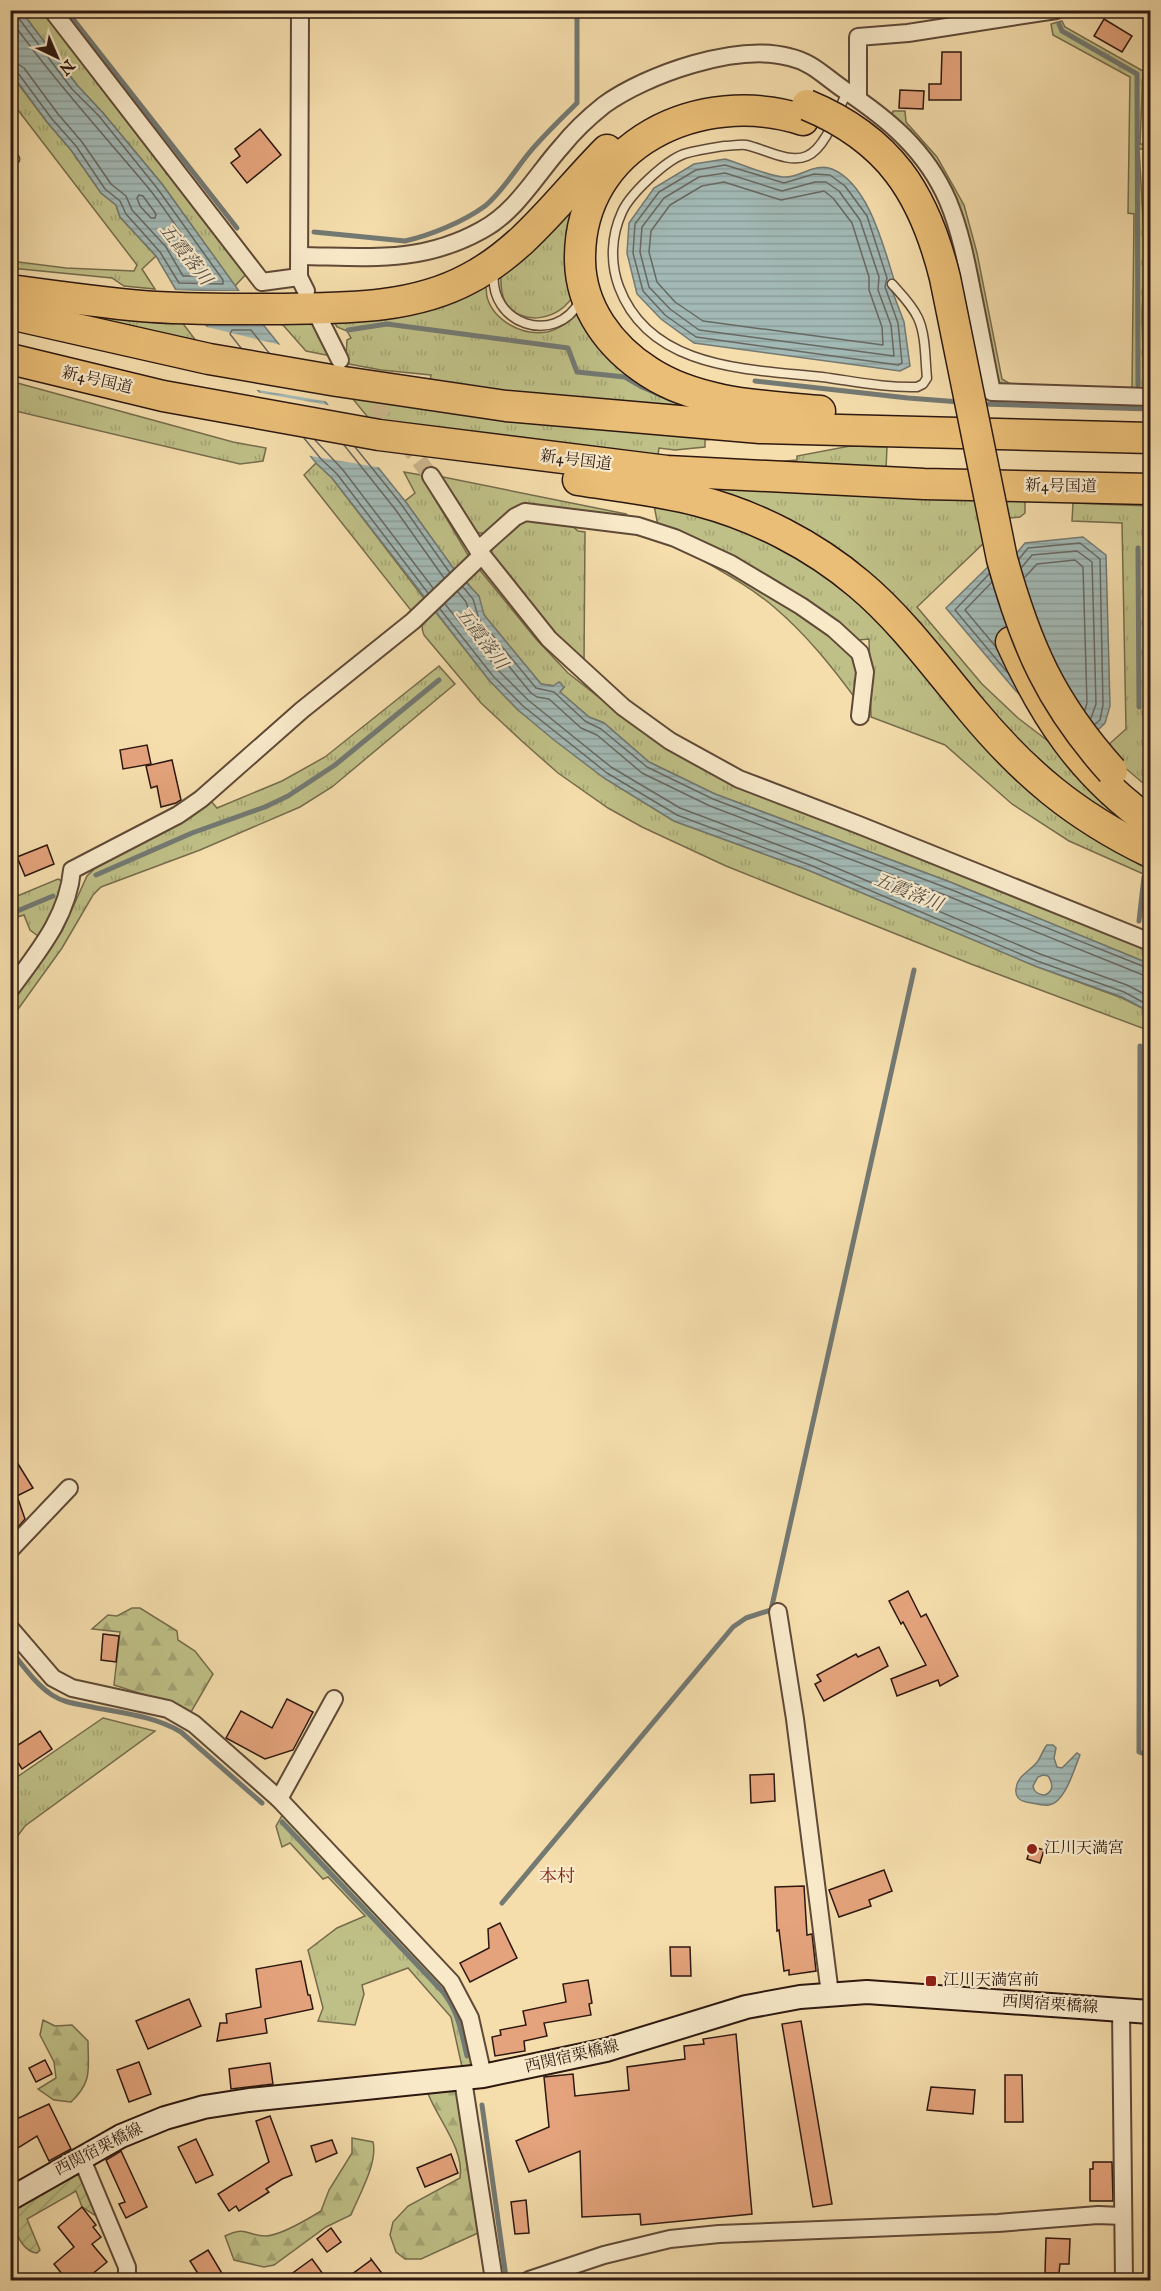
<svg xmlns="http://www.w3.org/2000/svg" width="1161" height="2291" viewBox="0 0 1161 2291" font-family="'IM FELL English','Noto Serif JP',serif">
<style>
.grass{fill:url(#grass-tufts);stroke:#766c4c;stroke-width:1.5}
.forest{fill:url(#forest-firs);stroke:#766c4c;stroke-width:1.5}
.garden{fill:url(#garden-furrows);stroke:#766c4c;stroke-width:1.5}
.water{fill:url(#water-rules);stroke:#737973;stroke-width:1.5;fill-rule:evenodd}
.pier{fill:#f5ddac}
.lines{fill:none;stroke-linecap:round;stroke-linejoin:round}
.shore{stroke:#686862;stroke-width:1.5}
.stream{stroke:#737973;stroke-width:5}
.building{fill:#e4a37c;stroke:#2d1810;stroke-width:1.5}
.street-tunnel{stroke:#cdb68d;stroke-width:16;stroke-dasharray:16 8;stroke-linecap:butt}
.lane-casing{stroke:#5f4937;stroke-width:11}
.street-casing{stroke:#5f4937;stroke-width:20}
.secondary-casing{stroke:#2d1810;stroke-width:26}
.highway-casing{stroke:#2d1810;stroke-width:33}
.lane{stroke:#f8e9c9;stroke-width:8}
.street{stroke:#f8e9c9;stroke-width:16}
.secondary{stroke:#f8e9c9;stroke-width:22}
.highway{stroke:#eabe76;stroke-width:30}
.highway-bridge-casing{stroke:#2d1810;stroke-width:33;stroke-linecap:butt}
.highway-bridge{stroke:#eabe76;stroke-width:30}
.poi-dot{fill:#8f2418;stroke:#f8e9c9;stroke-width:2}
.labels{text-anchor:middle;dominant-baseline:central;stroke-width:4.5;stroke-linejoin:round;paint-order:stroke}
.street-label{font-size:16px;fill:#2d1810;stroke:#f8e9c9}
.poi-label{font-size:16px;fill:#2d1810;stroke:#f8e9c9;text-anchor:start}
.water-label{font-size:18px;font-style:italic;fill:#56504a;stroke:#f8e9c9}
.neighbourhood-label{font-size:18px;fill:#7a1f14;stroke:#f8e9c9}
</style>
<defs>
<pattern id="grass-tufts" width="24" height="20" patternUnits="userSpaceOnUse" patternTransform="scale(1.5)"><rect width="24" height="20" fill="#bfc087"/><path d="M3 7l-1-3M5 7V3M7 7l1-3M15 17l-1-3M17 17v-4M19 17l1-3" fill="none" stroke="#a4a474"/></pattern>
<pattern id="forest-firs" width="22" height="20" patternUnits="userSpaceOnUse" patternTransform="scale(1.5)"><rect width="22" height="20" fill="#bfc087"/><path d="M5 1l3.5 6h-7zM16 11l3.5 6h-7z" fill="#a4a474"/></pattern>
<pattern id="garden-furrows" width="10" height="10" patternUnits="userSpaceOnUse" patternTransform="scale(1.5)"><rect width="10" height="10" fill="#bfc087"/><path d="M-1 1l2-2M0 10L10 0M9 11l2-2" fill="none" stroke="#a4a474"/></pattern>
<pattern id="water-rules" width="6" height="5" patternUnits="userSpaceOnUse" patternTransform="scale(1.5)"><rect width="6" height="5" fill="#a2b9b5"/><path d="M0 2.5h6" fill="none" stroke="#8c9e9b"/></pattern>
</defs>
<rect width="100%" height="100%" fill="#f5ddac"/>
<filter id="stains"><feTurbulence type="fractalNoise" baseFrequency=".00333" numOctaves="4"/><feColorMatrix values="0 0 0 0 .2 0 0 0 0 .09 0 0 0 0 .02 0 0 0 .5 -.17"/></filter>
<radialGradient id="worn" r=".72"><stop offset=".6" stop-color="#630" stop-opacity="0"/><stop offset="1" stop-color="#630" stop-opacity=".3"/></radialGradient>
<!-- grass -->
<g class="grass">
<path d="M21,11H48L248,272L235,286L162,184L103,113L77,85Z"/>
<path d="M1062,21L1065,27L1143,71L1140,144H1150V149H1139L1145,253L1142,313L1144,391L1006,388L999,385L997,381L958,213L939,175L921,150L891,116L893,111H905L906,122L937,157L964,205L977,253L1002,379L1015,387L1132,388L1134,214L1128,213L1130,77L1053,35L1051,24Z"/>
<path d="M10,73L47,122L71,150L101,193L116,205L120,217L156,256L142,269L155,289L124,286L112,278L11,268V261L66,268L134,271L137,265L11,101Z"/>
<path d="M581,202L574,294C562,319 521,329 505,301C500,292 501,282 501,273L522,249Z"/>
<path d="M486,278C486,284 486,291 487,297C494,321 522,336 547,332C561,329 572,319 581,309L598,342L763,413L606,405L430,381L431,375L381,370L349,364L346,357L347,340L351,338L347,331L337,327L334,322Z"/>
<path d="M72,305L136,321H181L197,342L70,314Z"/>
<path d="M275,316H312L318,337L331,356L306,351Z"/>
<path d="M10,381L233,442L266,448L263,461L240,464L11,410Z"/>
<path d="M348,393L730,437L705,440V447L675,450L659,448L658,455L371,421Z"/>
<path d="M850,446L887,447L886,469L764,463L797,460V456Z"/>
<path d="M316,463L332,478L426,601L413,613L304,475Z"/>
<path d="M404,472L421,475L468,555L465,563L456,572L405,501L415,493Z"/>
<path d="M438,476L626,514L630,518L533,506L487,534L475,532Z"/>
<path d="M700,487L1025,500V513L1020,517L1010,518L917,607L982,684L1018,718L1052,744L1131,823L1127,829L1037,765L938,651Z"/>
<path d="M1073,503L1150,506V789L1123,766L1106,747L1126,729L1122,523L1072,521Z"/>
<path d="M654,505C730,520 780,544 843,587L1150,867V932L1145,930L1144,906L1148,876L1069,841L1012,804L945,745L871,717L869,639L858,640C825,615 793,588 756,569C724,552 691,539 658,526Z"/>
<path d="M522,520L570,524L578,531L585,532L584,665L547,628L491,553L495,543Z"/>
<path d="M705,558L817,624L855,657L858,671V702C833,668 807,635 774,607C753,589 728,575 704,561Z"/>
<path d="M479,569L536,639L568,673L651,738L751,792L1150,949V964L950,882L715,794L649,762L604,723L589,717L560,692L564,687L541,684L484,615L478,596L465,580Z"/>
<path d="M434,610L489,680L518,710L604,778L674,821L808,870L1035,966L1122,998L1150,1012V1031L971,964L726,866L642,827L608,808L558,773L524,743L481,703L424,635C419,624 425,619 434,610Z"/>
<path d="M439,666L455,684L332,787L300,807L200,850L101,887L93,895L62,948L11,1019V1003L62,931L87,876L109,855L210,800L217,808L282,781L325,757Z"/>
<path d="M58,879L64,882L60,902L38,936L30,930L24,915L11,919L10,899Z"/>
<path d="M103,1718L155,1731L25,1826L11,1845V1768L17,1777Z"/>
<path d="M284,1812L435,1973L461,2010L476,2065L462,2067L451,2017L408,1968L362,1985L364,1994L355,2025L318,2021L323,2008L308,1950L337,1928L365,1916L328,1877L323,1879L290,1843L282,1847L276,1826Z"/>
</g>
<!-- forest -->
<g class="forest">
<path d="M132,1608H140L177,1631L178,1640L195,1651L213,1674L191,1712L182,1707L114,1685L120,1632L92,1629L108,1615L117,1616Z"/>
<path d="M43,2020L55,2026L72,2025L88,2041C88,2069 93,2081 71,2102L54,2100L38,2089L56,2078L54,2062L40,2035Z"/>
<path d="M456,2088L478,2233L421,2259H405L396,2252L390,2235L393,2222L408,2206L460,2178C465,2149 436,2117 427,2091Z"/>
<path d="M352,2138L373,2142C378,2163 359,2195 351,2215L326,2227L274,2265L264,2267L234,2260L225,2236C247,2226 245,2235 265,2236C280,2236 308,2219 321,2211L329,2190L352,2153Z"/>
</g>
<!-- garden -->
<path class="garden" d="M72,2172L83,2178L98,2216H96L82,2207L76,2191L27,2219L40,2250L37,2253C19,2251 11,2222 11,2207Z"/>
<!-- water -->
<g class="water">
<path d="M10,11H21L77,85L103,113L162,184L239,291L176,290L156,256L120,217L116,205L101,193L71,150L47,122L11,73Z"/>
<path d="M725,159C742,164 765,175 783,177C798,179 815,162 832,169C869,184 884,248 895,283L890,285L904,322L910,366L900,371L694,343L661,319L637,294L627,253L629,223L654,188L694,164Z"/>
<path d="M198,315L257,317L405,501L456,572L479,596L484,615L541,684L553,686L559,682L564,687L560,692L589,717L604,723L649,762L715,794L950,882L1150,964V1012L1122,997L1035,966L808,870L674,821L604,778L554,740L518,710L489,680L332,478L316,463Z"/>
<path d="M1083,537L1106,555L1110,706L1105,723L1079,748L1015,690L946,608L997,558L1010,561L1025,543Z"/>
<path d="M1047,1745H1053L1056,1748L1054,1758L1057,1767L1062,1768L1077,1753L1080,1755C1075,1767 1065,1803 1049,1805C1043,1806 1033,1803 1026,1802C1020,1801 1015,1797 1016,1789C1017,1775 1031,1771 1038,1761C1041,1756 1043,1750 1047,1745ZM1043,1775L1048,1776C1053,1783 1054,1791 1045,1795C1039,1795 1034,1792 1033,1786L1038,1777Z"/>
</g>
<!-- pier -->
<g class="pier">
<path d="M172,290L200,291H242L239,294H200L176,293Z"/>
<path d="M203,326L285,346L330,402L253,389Z"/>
<path d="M256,392L333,406L383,468L305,455Z"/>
</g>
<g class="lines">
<!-- shore -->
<g class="shore">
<path d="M10,19C53,79 103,134 150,190C171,216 188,246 208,273V276H183L166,247L132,210L126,196L111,184L82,142L58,114L24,68L18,64L10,63"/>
<path d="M10,70L18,73L52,119L76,146L105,189L120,201L126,214L160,252L179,283L223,284V280L157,188L99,116L72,89L17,16L16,10"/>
<path d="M725,165L784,183L814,174L830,175L845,186L867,216L887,278L885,287L898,323L902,363L898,365L696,337L665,315L643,291L633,253L635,224L659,192L696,170Z"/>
<path d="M725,173L782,191L815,182H826L839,191L860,220L879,277L878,290L891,325L894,356L699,330L670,309L649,287L640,252L642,227L664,198L699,177Z"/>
<path d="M724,182L781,200L824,191L833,198L852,223L869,277V290L882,327L883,345L703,321L675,302L657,282L649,252L651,231L670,205L702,186Z"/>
<path d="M139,195L143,196L156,214L155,218H151L140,206L137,198Z"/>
<path d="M241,348L230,334L232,330H251L269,353"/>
<path d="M304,438L321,459L337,474L428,593"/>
<path d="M315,440L343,470L433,588"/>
<path d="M344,445L395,509L444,578"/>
<path d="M355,447L401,504L450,573"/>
<path d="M1019,559L1028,548L1080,543L1100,559L1103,705L1100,720L1095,724"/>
<path d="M1022,567L1032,555L1077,551L1092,562L1096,704L1091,718"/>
<path d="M989,574L955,610L1007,672"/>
<path d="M1025,577L1037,564L1075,560L1083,567L1087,703L1085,710"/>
<path d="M992,582L965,610L996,647"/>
<path d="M463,587L473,599L479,619L536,688L554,692L585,721L601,729L647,767L713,799L947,888L1150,969"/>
<path d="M458,592L466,602L473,623L531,693L537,697L549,699L581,728L597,735L642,773L710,806L945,895L1143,975L1150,976"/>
<path d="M445,604L499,671L528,700L611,767L680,808L813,858L1040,954L1127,985L1150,997"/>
<path d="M440,609L493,676L523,706L607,773L677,815L810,865L1037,961L1124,992L1150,1006"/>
</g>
<!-- stream -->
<g class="stream">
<path d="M66,10L237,228"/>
<path d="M1059,24L1062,31L1137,74L1138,385"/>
<path d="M314,232L405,241C431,235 463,222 485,206C502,192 515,170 529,153C544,135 561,119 577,103V10"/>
<path d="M348,330L387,324L568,348L577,372L625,377L642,387L672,400"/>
<path d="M755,381L908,398L960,402"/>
<path d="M981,404L1150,409"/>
<path d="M1138,548L1139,707"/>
<path d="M96,875L192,833L265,807L288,796L335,765L439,680"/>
<path d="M10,914L53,896"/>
<path d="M1139,921L1144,877"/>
<path d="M1140,1046L1139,1752L1150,1756"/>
<path d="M10,1650C23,1665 35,1684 52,1695C64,1703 78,1704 92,1707C122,1713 154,1716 181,1732L262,1803"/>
<path d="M282,1822L443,1992C459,2013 461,2031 467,2056"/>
<path d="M502,1903L733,1627L746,1618L771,1610L914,970"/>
<path d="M482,2105L506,2277"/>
</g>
</g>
<!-- building -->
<g class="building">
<path d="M1104,19L1132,36L1122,52L1094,36Z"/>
<path d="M942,52H961V100H929V84H941Z"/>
<path d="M900,90L924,91L923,109L899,108Z"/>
<path d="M260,129L281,155L247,183L231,163L240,156L235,149Z"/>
<path d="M147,745L151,764L123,769L120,750Z"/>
<path d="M172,760L181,800L176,803L161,807L157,786L151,788L146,766Z"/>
<path d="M47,845L54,864L25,876L17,857Z"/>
<path d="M10,1451L33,1488L17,1496L25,1519L19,1526L10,1529Z"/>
<path d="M908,1591L921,1617L926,1614L958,1676L940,1686L938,1680L897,1696L891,1679L926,1665L903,1622L901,1624L889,1601Z"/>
<path d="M103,1634L119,1636L116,1662L101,1660Z"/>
<path d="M879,1647L888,1666L824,1701L815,1684L821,1681L817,1675L856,1654L858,1657Z"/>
<path d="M287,1699L313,1712L293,1750L265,1759L226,1738L241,1711L272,1728Z"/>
<path d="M40,1731L52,1749L22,1769L10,1750Z"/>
<path d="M774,1774L775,1801L751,1803L750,1775Z"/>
<path d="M1031,1846L1044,1850L1040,1863L1027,1859Z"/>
<path d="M884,1870L892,1891L869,1900L871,1906L839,1917L829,1890Z"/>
<path d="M804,1886L807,1935L812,1934L816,1971L789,1975V1970L784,1971L779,1930L777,1931L775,1887Z"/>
<path d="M500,1923L517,1958L470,1982L460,1963L489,1948L488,1929Z"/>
<path d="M670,1947H690L691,1976H671Z"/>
<path d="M301,1961L308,1995H310L313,2009L265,2019L267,2033L217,2041L220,2023H227L226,2014L261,2007L256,1969Z"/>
<path d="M588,1980L592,2003L589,2004L591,2015L544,2023L547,2036L524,2041L525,2051L495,2056L492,2037L501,2035L500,2030L526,2025L523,2011L566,2002L563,1984Z"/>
<path d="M189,1999L201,2026L148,2049L136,2021Z"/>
<path d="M801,2021L832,2204L813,2207L782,2024Z"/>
<path d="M736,2034L752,2214L641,2225L640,2214L582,2217L580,2151L529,2172L516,2141L549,2127L544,2077L573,2074L575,2096L629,2090L627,2067L685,2059L684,2046L704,2044L703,2039Z"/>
<path d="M45,2060L52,2074L36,2082L29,2068Z"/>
<path d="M139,2062L151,2094L129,2102L117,2070Z"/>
<path d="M270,2063L273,2084L231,2089L229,2069Z"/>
<path d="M1005,2075H1022L1023,2122H1005Z"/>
<path d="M931,2087L975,2090L973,2114L927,2110Z"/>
<path d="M49,2104L71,2149L49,2161L37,2136L10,2153V2122Z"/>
<path d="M270,2116L292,2175L282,2179L266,2189L269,2192L239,2211L236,2206L229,2211L218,2194L269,2162L256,2121Z"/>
<path d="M196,2139L213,2175L196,2183L178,2147Z"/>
<path d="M332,2140L337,2153L316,2162L311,2146Z"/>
<path d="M121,2151L147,2207L126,2218L119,2204L125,2202L106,2160Z"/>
<path d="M451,2154L458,2173L425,2187L417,2168Z"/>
<path d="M1093,2162H1112L1113,2201H1090V2169H1093Z"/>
<path d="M526,2200L529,2233L515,2234L511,2202Z"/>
<path d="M82,2207L96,2225L93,2227L101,2237L92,2244L107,2262L85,2280H67L54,2264L74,2247L58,2227Z"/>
<path d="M331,2228L341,2242L327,2252L317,2239Z"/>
<path d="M1046,2238L1070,2239L1069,2264H1060L1059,2273H1045Z"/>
<path d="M208,2250L226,2280H202L190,2261Z"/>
<path d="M312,2259L323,2274L314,2280H283Z"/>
<path d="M371,2259L387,2280H344L371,2260Z"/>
</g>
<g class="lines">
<!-- street-tunnel -->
<path class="street-tunnel" d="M360,385L431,476"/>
<defs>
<g id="lane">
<path d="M847,92C838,110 826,148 807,156C789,164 765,149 746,145C739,144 731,146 724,146C711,148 697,150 684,154C665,161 630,194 622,212C611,236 610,263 619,287C650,370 749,369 822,377C853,381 885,388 917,387L923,384L927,378C925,360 926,335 918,318C912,305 901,294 892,284"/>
<path d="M10,153L15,159L10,162"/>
<path d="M494,272C488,324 555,347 580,301"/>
</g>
<g id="street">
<path d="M52,10L262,282L299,277"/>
<path d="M300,10L299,277L306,291"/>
<path d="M858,97V37L908,33L1056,10"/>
<path d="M301,256C367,257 421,264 482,230C517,211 536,175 562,146C574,131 589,117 604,105C647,74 737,43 789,57C812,62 824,76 843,89C888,119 926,150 948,201C960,230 966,260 972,291C979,324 985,358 992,392L1150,397"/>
<path d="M318,316L340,360"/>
<path d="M431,476L478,550L549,639L623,707L670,741L739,779L859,825L1150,942"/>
<path d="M478,550L515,517L525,512L638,526L675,538L731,564L801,606L834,629L860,653L865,672L860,716"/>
<path d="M10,990C37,953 68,917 72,870L178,815L201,799L302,710L413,621L482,555"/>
<path d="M10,1550L69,1488"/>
<path d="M778,1612L795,1719L830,1994"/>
<path d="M10,1628L53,1678L72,1688L168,1709L194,1724L279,1799L451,1982L470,2018L483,2076"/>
<path d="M279,1799L334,1699"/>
<path d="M1121,2010L1124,2280"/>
<path d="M463,2080L494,2280"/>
<path d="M81,2157L127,2267V2280"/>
<path d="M529,2280L604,2255L670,2239L719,2234L998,2223L1098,2215L1122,2216"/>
</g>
<path id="secondary" d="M10,2199L121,2136L165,2118L204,2107L249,2100L483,2076L606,2050L746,2007L800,1997L867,1992L1150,2012"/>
<g id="highway">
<path d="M803,120C701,87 578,143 580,261C581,308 610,347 649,372C698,404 764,406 820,411"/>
<path d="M10,290C54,296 97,302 141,306C188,310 235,309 282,309C345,308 412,309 468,279C525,250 563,194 607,150"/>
<path d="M10,314L209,359L337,381L506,406L760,428L1150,438"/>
<path d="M10,359L163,396L379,435L667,471L924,484L1150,489"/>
<path d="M578,480C616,486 662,491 699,501C756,516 813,545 859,584C902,620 935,666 971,709C1024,773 1075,816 1150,852"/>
<path d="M1011,642C1045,717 1082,773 1150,822"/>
</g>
</defs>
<!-- lane casing -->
<use href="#lane" class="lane-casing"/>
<!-- street casing -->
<use href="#street" class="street-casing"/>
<!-- secondary casing -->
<use href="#secondary" class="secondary-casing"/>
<!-- highway casing -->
<use href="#highway" class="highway-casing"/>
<!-- lane -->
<use href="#lane" class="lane"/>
<!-- street -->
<use href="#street" class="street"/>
<!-- secondary -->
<use href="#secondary" class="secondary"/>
<!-- highway -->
<use href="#highway" class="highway"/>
<defs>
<path id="highway-bridge" d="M807,105C889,139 924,193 945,278L1002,559C1026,646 1051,703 1112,771"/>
</defs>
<!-- highway-bridge casing -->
<use href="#highway-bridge" class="highway-bridge-casing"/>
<!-- highway-bridge -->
<use href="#highway-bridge" class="highway-bridge"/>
</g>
<!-- markers -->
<g class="poi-dot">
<circle cx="1032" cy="1849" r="6"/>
<rect x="925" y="1975" width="12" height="12" rx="3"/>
</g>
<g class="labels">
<!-- street labels -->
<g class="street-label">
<text transform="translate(97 381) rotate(13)">新4号国道</text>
<text transform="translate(576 461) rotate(7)">新4号国道</text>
<text transform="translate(1061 487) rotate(1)">新4号国道</text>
<text transform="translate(1050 2005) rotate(4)">西関宿栗橋線</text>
<text transform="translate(572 2057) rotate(-13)">西関宿栗橋線</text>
<text transform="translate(99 2150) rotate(-27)">西関宿栗橋線</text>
</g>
<!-- poi labels -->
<g class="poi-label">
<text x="1044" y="1849">江川天満宮</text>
<text x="943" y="1981">江川天満宮前</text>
</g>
<!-- water labels -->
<g class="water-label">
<text transform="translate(185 255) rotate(52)">五霞落川</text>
<text transform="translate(481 639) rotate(53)">五霞落川</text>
<text transform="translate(908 893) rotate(22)">五霞落川</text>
</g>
<!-- neighbourhood labels -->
<g class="neighbourhood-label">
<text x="557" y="1877">本村</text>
</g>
</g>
<!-- margin -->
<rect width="1161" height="2291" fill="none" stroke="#f5ddac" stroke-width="36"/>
<rect x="12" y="12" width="1137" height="2267" fill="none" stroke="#2d1810" stroke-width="3"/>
<rect x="18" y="18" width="1125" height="2255" fill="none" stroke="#2d1810" stroke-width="1.5"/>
<!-- north arrow -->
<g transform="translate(57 57) rotate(136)" stroke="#f8e9c9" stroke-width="4.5" paint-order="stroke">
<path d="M0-4.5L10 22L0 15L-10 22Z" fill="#2d1810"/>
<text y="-9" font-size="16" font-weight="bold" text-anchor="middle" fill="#2d1810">N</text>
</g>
<rect width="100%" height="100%" filter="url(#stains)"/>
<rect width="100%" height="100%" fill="url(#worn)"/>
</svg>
